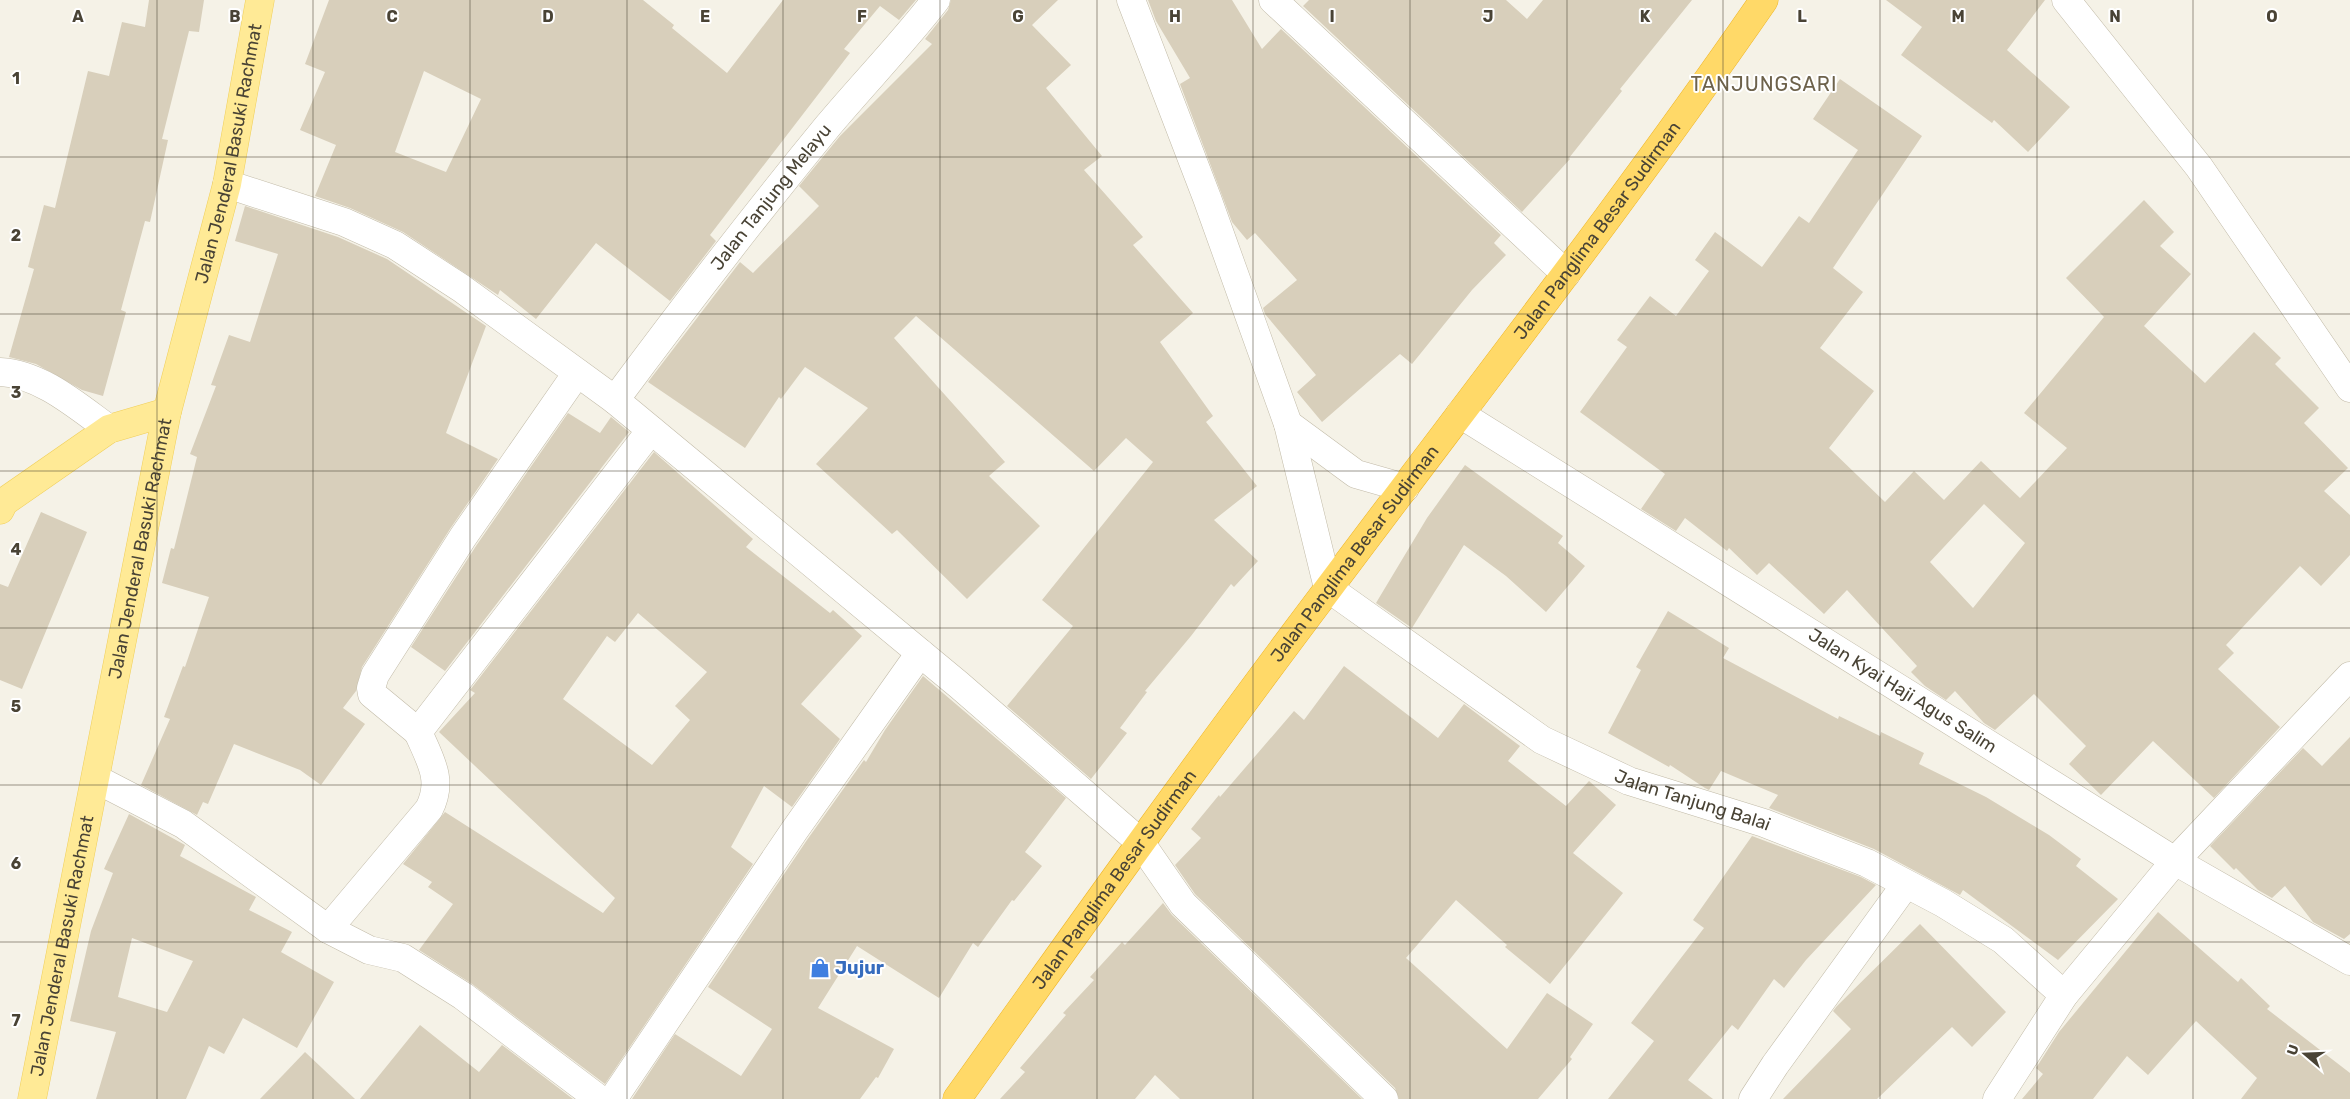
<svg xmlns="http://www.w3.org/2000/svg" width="2350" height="1099" viewBox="0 0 2350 1099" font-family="Rubik,sans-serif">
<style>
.building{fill:#d8cfbb;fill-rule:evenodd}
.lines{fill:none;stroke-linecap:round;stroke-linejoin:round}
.minor-casing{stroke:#c2bba8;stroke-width:29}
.major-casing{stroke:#f0cf5a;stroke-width:29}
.highway-casing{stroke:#eeb528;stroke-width:29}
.minor{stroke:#fff;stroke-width:28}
.major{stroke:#ffea96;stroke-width:28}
.highway{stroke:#ffd968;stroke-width:28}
.grid{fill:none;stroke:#494335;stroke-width:1;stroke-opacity:0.55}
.labels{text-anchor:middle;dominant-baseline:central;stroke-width:4;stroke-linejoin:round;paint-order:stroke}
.street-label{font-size:18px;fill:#494335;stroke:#fff}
.shop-label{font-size:18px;font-weight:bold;fill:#366cbe;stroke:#fff;text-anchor:start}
.quarter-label{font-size:20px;letter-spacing:1px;fill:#6d624b;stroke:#fff}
.grid-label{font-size:16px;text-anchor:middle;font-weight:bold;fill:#494335;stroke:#fff;stroke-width:4;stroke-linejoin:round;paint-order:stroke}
</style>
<rect width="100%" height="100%" fill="#f5f2e7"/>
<!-- building -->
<g class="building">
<path d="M149,0H204L199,32L189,31L162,139L168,140L150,222L145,221L121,310L126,312L103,396L82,390L36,364L9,357L34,269L28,267L44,205L55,208L88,71L109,76L122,22L145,27Z"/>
<path d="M329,0H643L674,25L672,28L727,73L783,0H916L899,20L880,6L844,49L850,53L710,235L716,241L670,301L596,243L536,319L500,290L498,295L403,232L350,208L315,196L336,145L300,130L325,72L305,64ZM424,71L481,99L446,172L395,152Z"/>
<path d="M951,0H1058L1032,25L1071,65L1046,88L1102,156L1084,170L1143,237L1133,245L1193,313L1160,342L1213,416L1206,422L1257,486L1214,520L1258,561L1234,587L1231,584L1191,636L1145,691L1147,692L1120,728L1127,733L1091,779L1007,706L1073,626L1042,600L1153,462L1126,438L1094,471L916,316L894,338L1005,462L989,476L1040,526L967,599L897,530L892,534L816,464L868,408L805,367L781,399L779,397L745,448L648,382L740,262L753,273L819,206L799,186L840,136L932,44L925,39L948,10Z"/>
<path d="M1148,0H1232L1262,49L1281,29L1501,235L1494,243L1506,255L1472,290L1412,364L1400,354L1322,422L1297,392L1316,375L1265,314L1263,308L1297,280L1255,233L1247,240L1232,222L1180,84L1190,78L1156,21Z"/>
<path d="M1309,0H1506L1527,19L1543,0H1692L1620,89L1622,91L1569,158L1570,159L1522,212L1303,6Z"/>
<path d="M1886,0H2045L2007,50L2070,107L2028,152L1994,120L1992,123L1901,55L1922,27Z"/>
<path d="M1840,79L1922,136L1833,268L1863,292L1820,348L1874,391L1829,448L1885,502L1914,471L1944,500L1981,461L2020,498L2067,448L2024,413L2104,317L2066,278L2144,200L2174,232L2160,246L2191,274L2144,326L2205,383L2254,332L2281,358L2275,364L2319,408L2304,423L2348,468L2324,491L2350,515V555L2321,586L2300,566L2226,645L2234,653L2218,669L2280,727L2214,798L2153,741L2101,795L2069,764L2086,746L2034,694L1995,730L1984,723L1955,691L1946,700L1925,686L1911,672L1917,666L1847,590L1824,614L1769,563L1757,575L1729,548L1727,551L1685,518L1676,531L1641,509L1665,474L1580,412L1627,347L1617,340L1650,296L1676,316L1709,271L1695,260L1715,232L1762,267L1799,216L1809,223L1858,150L1813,119ZM1984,504L2025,543L1973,608L1930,562Z"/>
<path d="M245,206L338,237L387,259L486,326L446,433L498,459L450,529L362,667L356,691L343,708L365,724L321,785L300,770L234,744L208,804L203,802L197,815L141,785L170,719L164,717L183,666L185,667L209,597L162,583L171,548L174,549L197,457L190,454L216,386L211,385L229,335L250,342L278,254L235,241Z"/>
<path d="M568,413L600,433L611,417L629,432L445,671L411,647L476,546Z"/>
<path d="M654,452L753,539L746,547L830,613L833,610L862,636L801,704L840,739L792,807L764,786L731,847L753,864L605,1084L472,984L419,950L453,904L428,887L432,882L403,864L445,812L603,913L615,898L439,732L475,693L470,690ZM638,613L707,672L675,706L690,720L652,765L563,699L607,636L615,642Z"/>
<path d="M1465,465L1563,536L1558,543L1585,566L1546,612L1506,576L1464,545L1412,628L1376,603L1427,518Z"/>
<path d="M41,512L87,532L22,689L0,680V584L8,587Z"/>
<path d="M1668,611L1729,648L1723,658L1838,719L1839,716L1880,736L1881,732L1924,753L1919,764L1986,797L2049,835L2081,859L2076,866L2118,899L2058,960L1963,890L1960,895L1874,849L1769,808L1778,795L1721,771L1709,790L1705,788L1670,765L1669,767L1608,733L1641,670L1636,667Z"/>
<path d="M1344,666L1438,738L1464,704L1520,746L1508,761L1566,806L1589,781L1616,805L1573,853L1623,893L1550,984L1505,947L1507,945L1456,900L1406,958L1507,1049L1547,993L1593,1024L1570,1057L1572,1059L1538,1099H1399L1395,1088L1195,894L1175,865L1201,838L1191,829L1219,795L1220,797L1294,711L1304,720Z"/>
<path d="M923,676L1066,798L1025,852L1042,866L1014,901L1012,900L978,947L973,943L939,998L857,946L818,1008L894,1049L878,1078L876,1077L860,1099H632L675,1034L741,1076L772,1029L708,987L807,840L864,760L866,762L885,730Z"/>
<path d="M2350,737V934L2344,939L2313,922L2285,886L2272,898L2258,890L2236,868L2234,870L2210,846L2303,748L2322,766Z"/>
<path d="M129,814L185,845L180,856L256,897L249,910L292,932L281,952L334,982L297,1048L243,1018L224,1054L209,1046L186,1099H96L116,1032L70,1021L91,931L113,873L104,869ZM132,938L193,961L167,1012L118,997Z"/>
<path d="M1752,836L1861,877L1876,885L1806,960L1784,988L1774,979L1738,1030L1732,1025L1688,1080L1713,1099H1608L1654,1041L1631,1023L1704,928L1693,920Z"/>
<path d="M1163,903L1172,915L1362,1099H1180L1155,1075L1135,1099H1000L1025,1072L1020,1068L1066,1015L1063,1013L1094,980L1090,977L1122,942L1125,945Z"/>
<path d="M2158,912L2238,982L2241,978L2270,1006L2267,1009L2350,1073V1099H2241L2257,1078L2196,1021L2148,1075L2127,1056L2093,1099H2022L2043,1074L2036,1068L2059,1032Z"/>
<path d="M1920,924L2006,1012L1972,1047L1952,1027L1877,1099H1783L1851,1029L1833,1011L1837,1006Z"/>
<path d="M420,1025L479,1072L502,1045L573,1099H360Z"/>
<path d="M305,1052L355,1099H260Z"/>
</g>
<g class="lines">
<defs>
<g id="minor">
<path id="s1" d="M1131,0L1207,198L1288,424L1328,588L1542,740L1629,781L1764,823L1867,863L1943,903L2003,940L2064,995"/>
<path d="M1273,0L1566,274"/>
<path d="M2066,0L2199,167L2350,388"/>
<path d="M227,184L344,222L395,245L461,288L615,400L959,685L1140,842L1183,904L1384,1099"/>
<path d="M0,372C41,374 77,406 109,429"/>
<path id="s2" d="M615,400C684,307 754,216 827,127C863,84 902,44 936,0"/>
<path id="s3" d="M1460,414L2175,861L2350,961"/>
<path d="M1288,424L1356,474L1405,488"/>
<path d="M418,732L372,694L371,688L375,675L463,537L577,373"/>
<path d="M96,779L183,824L328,929L369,950L403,958L463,996L599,1099"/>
<path d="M328,929L429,809C444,780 430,760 418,732L651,430"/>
<path d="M613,1099L794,831L920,653"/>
<path d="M1753,1099L1775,1065L1906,884"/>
<path d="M1997,1099L2064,995L2175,861L2350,676"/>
</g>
<g id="major">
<path d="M0,510L4,502L109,429L167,412"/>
<path id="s4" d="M32,1099L167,412L227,184L260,0"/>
</g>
<g id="highway">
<path id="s5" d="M957,1099C1079,928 1201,757 1328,589C1474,394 1625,201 1764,0"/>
</g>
</defs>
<!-- minor casing -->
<use href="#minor" class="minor-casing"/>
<!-- major casing -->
<use href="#major" class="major-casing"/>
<!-- highway casing -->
<use href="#highway" class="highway-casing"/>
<!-- minor -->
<use href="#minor" class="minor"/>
<!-- major -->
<use href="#major" class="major"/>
<!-- highway -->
<use href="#highway" class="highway"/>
</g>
<!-- grid -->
<path class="grid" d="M157,0V1099M313,0V1099M470,0V1099M627,0V1099M783,0V1099M940,0V1099M1097,0V1099M1253,0V1099M1410,0V1099M1567,0V1099M1723,0V1099M1880,0V1099M2037,0V1099M2193,0V1099M0,157H2350M0,314H2350M0,471H2350M0,628H2350M0,785H2350M0,942H2350"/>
<!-- icons -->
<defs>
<symbol id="shop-bare" viewBox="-9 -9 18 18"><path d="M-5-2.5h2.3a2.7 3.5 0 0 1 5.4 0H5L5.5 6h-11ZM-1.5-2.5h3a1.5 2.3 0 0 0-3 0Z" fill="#3f7fe0" stroke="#fff" stroke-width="2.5" paint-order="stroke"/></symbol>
</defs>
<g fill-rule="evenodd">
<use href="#shop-bare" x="806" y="954" width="28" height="28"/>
</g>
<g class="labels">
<!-- street labels -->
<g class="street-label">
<text stroke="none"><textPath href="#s4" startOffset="966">Jalan Jenderal Basuki Rachmat</textPath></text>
<text stroke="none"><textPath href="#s2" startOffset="256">Jalan Tanjung Melayu</textPath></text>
<text stroke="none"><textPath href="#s5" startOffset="1079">Jalan Panglima Besar Sudirman</textPath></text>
<text stroke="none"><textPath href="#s4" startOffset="561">Jalan Jenderal Basuki Rachmat</textPath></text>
<text stroke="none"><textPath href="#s5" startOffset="675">Jalan Panglima Besar Sudirman</textPath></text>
<text stroke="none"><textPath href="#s3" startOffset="522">Jalan Kyai Haji Agus Salim</textPath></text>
<text stroke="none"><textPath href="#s1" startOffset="1046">Jalan Tanjung Balai</textPath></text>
<text stroke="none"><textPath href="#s5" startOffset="270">Jalan Panglima Besar Sudirman</textPath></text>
<text stroke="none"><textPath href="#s4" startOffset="156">Jalan Jenderal Basuki Rachmat</textPath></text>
</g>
<!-- shop labels -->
<g class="shop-label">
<text x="835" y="968">Jujur</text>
</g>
<!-- quarter labels -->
<g class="quarter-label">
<text x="1764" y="84">TANJUNGSARI</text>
</g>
</g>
<g class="grid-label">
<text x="78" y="22">A</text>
<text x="235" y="22">B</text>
<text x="392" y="22">C</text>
<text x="548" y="22">D</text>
<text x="705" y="22">E</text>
<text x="862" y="22">F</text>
<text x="1018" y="22">G</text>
<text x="1175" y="22">H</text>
<text x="1332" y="22">I</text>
<text x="1488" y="22">J</text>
<text x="1645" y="22">K</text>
<text x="1802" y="22">L</text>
<text x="1958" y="22">M</text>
<text x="2115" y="22">N</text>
<text x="2272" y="22">O</text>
<text x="16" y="84">1</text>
<text x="16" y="241">2</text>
<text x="16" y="398">3</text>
<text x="16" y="555">4</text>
<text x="16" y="712">5</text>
<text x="16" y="869">6</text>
<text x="16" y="1026">7</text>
</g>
<!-- north arrow -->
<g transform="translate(2305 1054) rotate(289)" stroke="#ffffff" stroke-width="4" paint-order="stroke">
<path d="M0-4L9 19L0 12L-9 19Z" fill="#494335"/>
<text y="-8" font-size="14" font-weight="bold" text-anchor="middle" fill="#494335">U</text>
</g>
</svg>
